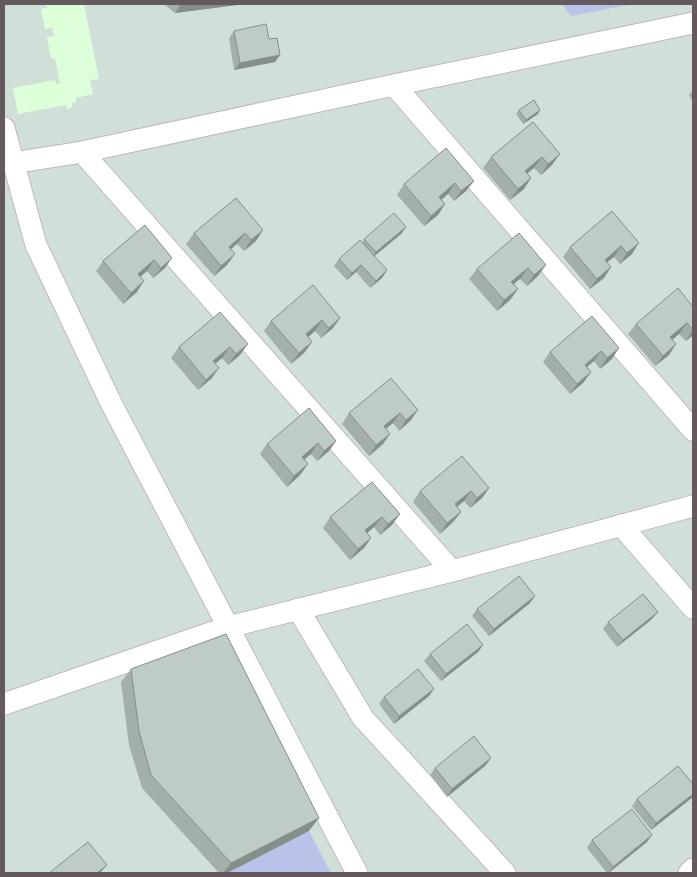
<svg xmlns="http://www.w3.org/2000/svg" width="697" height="877" viewBox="0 0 697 877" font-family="'Open Sans',sans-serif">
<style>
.education{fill:#d0e0d9}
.medical{fill:#dcfed9}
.green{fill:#b9c2e8}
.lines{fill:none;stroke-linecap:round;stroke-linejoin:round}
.minor-casing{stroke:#c1b8bd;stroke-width:23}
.minor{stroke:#fff;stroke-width:21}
.wall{fill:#a4afa9}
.shaded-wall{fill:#868e8a}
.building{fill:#bfcbc5;stroke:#868e8a}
</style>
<rect width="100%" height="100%" fill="#e0eee8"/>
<!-- education -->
<rect class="education" x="4" y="4" width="689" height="869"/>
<!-- medical -->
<path class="medical" d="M46,4H84L99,79L90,80L93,94L76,98V102L72,103V107L67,109L66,105L18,114L13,88L55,80L56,84H60L55,58L51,59L47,37L54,36L52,28L45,29L41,9L47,8Z"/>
<!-- green -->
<g class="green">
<path d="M562,4H633L571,16Z"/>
<path d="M309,831L331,873H227Z"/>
</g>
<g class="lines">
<defs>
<g id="minor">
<path d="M394,85L693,430"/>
<path d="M4,128L36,245L111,403L357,873"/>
<path d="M82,152L452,571"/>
<path d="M13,163L82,152L394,85L693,23"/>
<path d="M621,525L693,608"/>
<path d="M298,609L363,718L505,873"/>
<path d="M4,704L228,627L452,571L693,506"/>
<path d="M689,873L693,869"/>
</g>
</defs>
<!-- minor casing -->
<use href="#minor" class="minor-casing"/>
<!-- minor -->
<use href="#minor" class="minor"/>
</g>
<!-- wall -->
<g class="wall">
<path d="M164,4H245L175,13Z"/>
<path d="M234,31L269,39L280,55L275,62L234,70L229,38Z"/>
<path d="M693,90V102L689,95Z"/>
<path d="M519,110L538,114L523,124L516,114Z"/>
<path d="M533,122L552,165L541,175L534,168L527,173L531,178L524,189L510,200L483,168L491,157Z"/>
<path d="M446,148L466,191L454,201L448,194L441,200L445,204L438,215L424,226L397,195L404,184Z"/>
<path d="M236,198L256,241L244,251L237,244L231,249L227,265L214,276L186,244L194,233Z"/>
<path d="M612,211L632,254L620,264L614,257L607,262L611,267L604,278L590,289L563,257L570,247Z"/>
<path d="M145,225L165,268L153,278L147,271L140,277L137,292L123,304L96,271L103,261Z"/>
<path d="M406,227L401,234L374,256L387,270L382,278L370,288L356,272L347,280L334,266L339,259L362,243L364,239Z"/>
<path d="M519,233L538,276L527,286L520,279L514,284L518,289L510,300L497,311L469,279L477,269Z"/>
<path d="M693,307V335L686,341L679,334L672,340L669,355L655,366L628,334L636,324Z"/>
<path d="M220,312L240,355L228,365L222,358L215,363L212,378L198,390L171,358L179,347Z"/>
<path d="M592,316L612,359L600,369L594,361L587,367L591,372L583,383L570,394L543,362L550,352Z"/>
<path d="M340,318L333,328L321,338L315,331L308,337L305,352L291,364L264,331L271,321Z"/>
<path d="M391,378L411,420L399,431L393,423L386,429L383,444L369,456L342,424L349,413Z"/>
<path d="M336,441L329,451L317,461L311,454L304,460L308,464L300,475L287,487L260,454L267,444Z"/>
<path d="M372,482L392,525L380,535L374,527L367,533L371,538L364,548L350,560L323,528L330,517Z"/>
<path d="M489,488L482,498L470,508L464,501L457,507L461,512L453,522L440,534L413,502L420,491Z"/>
<path d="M530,603L489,636L472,616L477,609Z"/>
<path d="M652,619L617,647L603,629L608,622Z"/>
<path d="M483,645L478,652L441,681L424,661L430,654Z"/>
<path d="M131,669L309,831L227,873H219L142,788L129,745L121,682Z"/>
<path d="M429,696L394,724L379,704L384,697Z"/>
<path d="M486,765L447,797L430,775L435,768Z"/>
<path d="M693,784V797L651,830L632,806L637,799Z"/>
<path d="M592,840L647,842L609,873H607L587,848Z"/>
</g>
<!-- shaded-wall -->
<g class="shaded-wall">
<path d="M181,4H245L175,13Z"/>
<path d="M280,55L275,62L234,70L240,63Z"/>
<path d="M540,110L538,114L523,124L526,120Z"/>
<path d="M560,154L552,165L541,175L548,164Z"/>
<path d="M542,157L534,168L518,181L525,171Z"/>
<path d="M531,178L524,189L510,200L518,189Z"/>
<path d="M474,181L466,191L454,201L461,191Z"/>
<path d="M455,183L448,194L432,208L439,197Z"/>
<path d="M445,204L438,215L424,226L431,216Z"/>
<path d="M406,227L401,234L371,259L376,252Z"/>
<path d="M263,230L256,241L244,251L251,240Z"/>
<path d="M245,233L237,244L221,257L229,247Z"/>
<path d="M639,243L632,254L620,264L627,253Z"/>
<path d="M621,246L614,257L597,270L605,260Z"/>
<path d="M235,254L227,265L214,276L221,266Z"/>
<path d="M172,258L165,268L153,278L161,268Z"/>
<path d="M154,260L147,271L131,285L138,274Z"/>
<path d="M361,265L356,272L347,280L352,273Z"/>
<path d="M546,265L538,276L527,286L534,275Z"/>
<path d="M611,267L604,278L590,289L597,279Z"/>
<path d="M528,268L520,279L504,292L511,282Z"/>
<path d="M387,270L382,278L370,288L376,281Z"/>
<path d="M144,281L137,292L123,304L131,293Z"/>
<path d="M518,289L510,300L497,311L504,300Z"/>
<path d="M340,318L333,328L321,338L329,328Z"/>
<path d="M322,320L315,331L299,345L306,334Z"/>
<path d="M687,323L679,334L663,348L670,337Z"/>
<path d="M693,330V335L686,341Z"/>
<path d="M312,342L305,352L291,364L299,353Z"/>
<path d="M248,344L240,355L228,365L236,354Z"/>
<path d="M676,344L669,355L655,366L663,356Z"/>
<path d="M230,347L222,358L206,372L213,361Z"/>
<path d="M619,348L612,359L600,369L607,358Z"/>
<path d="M601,351L594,361L577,375L585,365Z"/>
<path d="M219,368L212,378L198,390L206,380Z"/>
<path d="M591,372L583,383L570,394L577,384Z"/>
<path d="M418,410L411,420L399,431L406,420Z"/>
<path d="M400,413L393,423L376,437L384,426Z"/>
<path d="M390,434L383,444L369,456L376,445Z"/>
<path d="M336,441L329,451L317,461L324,451Z"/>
<path d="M318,443L311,454L294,468L302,457Z"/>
<path d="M308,464L300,475L287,487L294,476Z"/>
<path d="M489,488L482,498L470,508L477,498Z"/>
<path d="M471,491L464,501L447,515L455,504Z"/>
<path d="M461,512L453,522L440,534L447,523Z"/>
<path d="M400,514L392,525L380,535L388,524Z"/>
<path d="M382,517L374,527L358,541L365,530Z"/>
<path d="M371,538L364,548L350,560L358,549Z"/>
<path d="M535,596L530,603L489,636L494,629Z"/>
<path d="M658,612L652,619L617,647L623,640Z"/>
<path d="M483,645L478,652L441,681L446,674Z"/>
<path d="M434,689L429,696L394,724L399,716Z"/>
<path d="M491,758L486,765L447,797L452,789Z"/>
<path d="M693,794V797L651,830L656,823Z"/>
<path d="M319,818L309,831L227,873H223L231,863Z"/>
<path d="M652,835L647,842L608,873L613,867Z"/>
<path d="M107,865L100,873H97Z"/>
</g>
<!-- building -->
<g class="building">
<path d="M266,24L269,39L277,38L280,55L240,63L234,31Z"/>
<path d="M534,100L540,110L526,120L519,110Z"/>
<path d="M533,122L560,154L548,164L542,157L525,171L531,178L518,189L491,157Z"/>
<path d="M446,148L474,181L461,191L455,183L439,197L445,204L431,216L404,184Z"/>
<path d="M236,198L263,230L251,240L245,233L229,247L235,254L221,266L194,233Z"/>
<path d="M612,211L639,243L627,253L621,246L605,260L611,267L597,279L570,247Z"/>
<path d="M394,213L406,227L376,252L364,239Z"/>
<path d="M145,225L172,258L161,268L154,260L138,274L144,281L131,293L103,261Z"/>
<path d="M519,233L546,265L534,275L528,268L511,282L518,289L504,300L477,269Z"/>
<path d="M360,240L387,270L376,281L361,265L352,273L339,259Z"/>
<path d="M313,285L340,318L329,328L322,320L306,334L312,342L299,353L271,321Z"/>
<path d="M678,288L693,307V330L687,323L670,337L676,344L663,356L636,324Z"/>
<path d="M220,312L248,344L236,354L230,347L213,361L219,368L206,380L179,347Z"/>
<path d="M592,316L619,348L607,358L601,351L585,365L591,372L577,384L550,352Z"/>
<path d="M391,378L418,410L406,420L400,413L384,426L390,434L376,445L349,413Z"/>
<path d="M309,408L336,441L324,451L318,443L302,457L308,464L294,476L267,444Z"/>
<path d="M462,456L489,488L477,498L471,491L455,504L461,512L447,523L420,491Z"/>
<path d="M372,482L400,514L388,524L382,517L365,530L371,538L358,549L330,517Z"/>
<path d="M519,576L535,596L494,629L477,609Z"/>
<path d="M643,594L658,612L623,640L608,622Z"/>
<path d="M467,624L483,645L446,674L430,654Z"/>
<path d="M226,634L319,818L231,863L151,775L139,731L131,669Z"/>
<path d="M418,669L434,689L399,716L384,697Z"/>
<path d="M474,736L491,758L452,789L435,768Z"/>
<path d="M678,766L693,784V794L656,823L637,799Z"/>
<path d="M632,809L652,835L613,867L592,840Z"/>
<path d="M88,842L107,865L97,873H49Z"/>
</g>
<!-- border -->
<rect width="697" height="877" fill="none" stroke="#63595f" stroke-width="10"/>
</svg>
